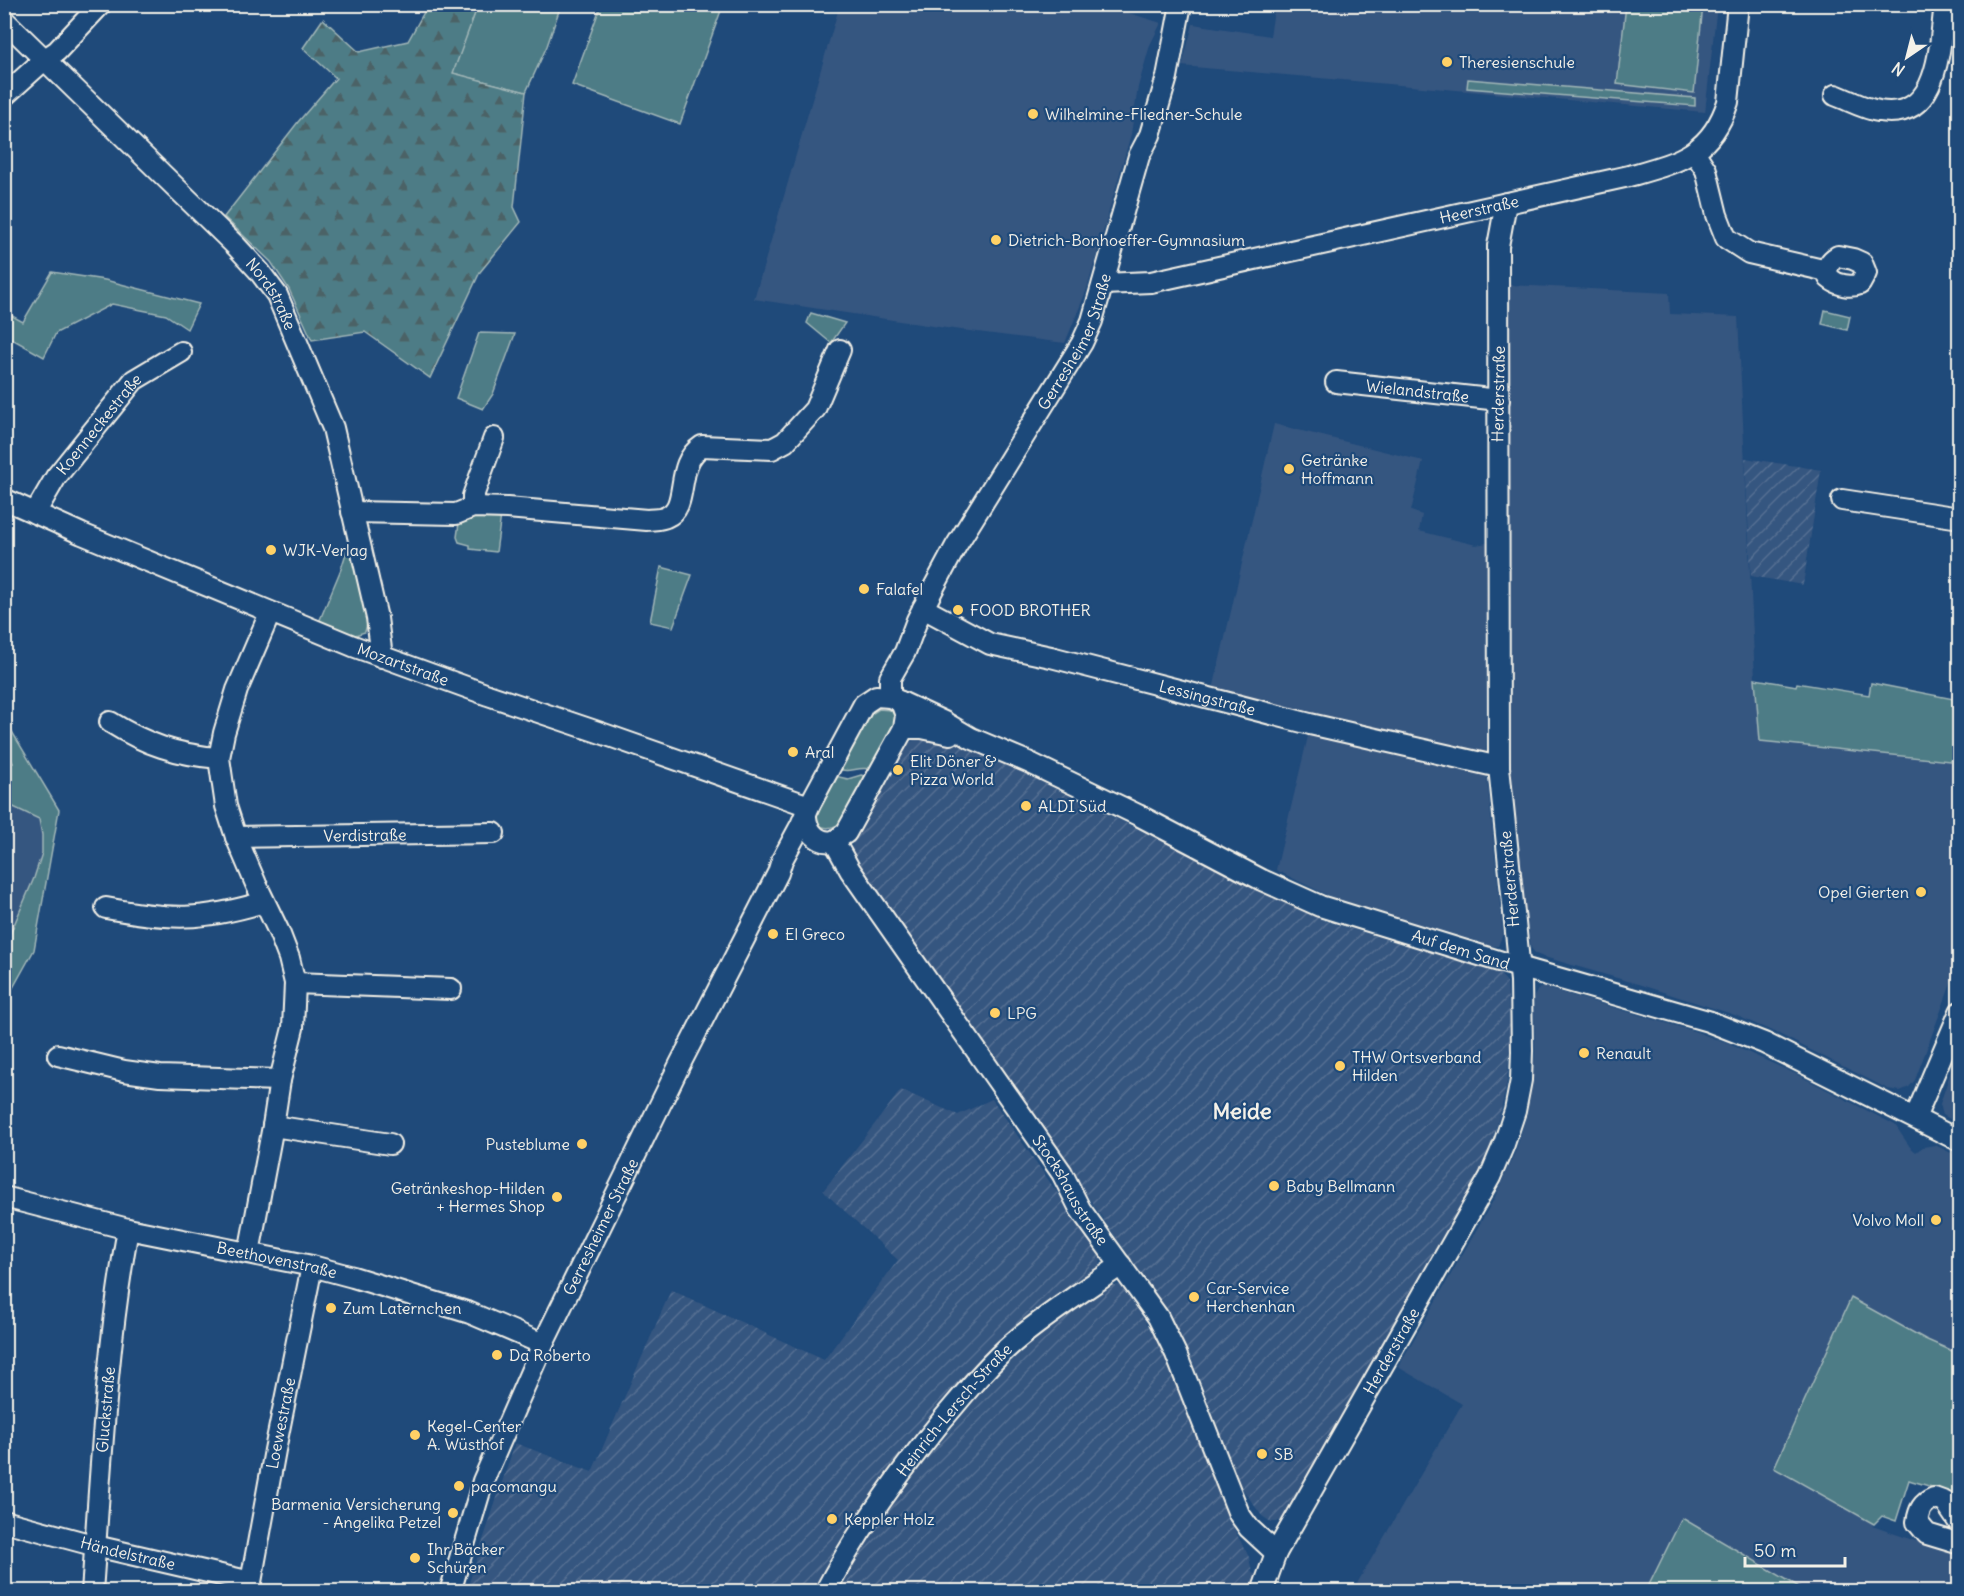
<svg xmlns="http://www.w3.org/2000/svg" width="1964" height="1596" viewBox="0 0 1964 1596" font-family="Delius,sans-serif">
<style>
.built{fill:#365680}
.industrial{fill:url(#industrial-furrows)}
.green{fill:#4e7c86;stroke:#a1b6b7;stroke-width:1.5}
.forest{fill:url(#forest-firs);stroke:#a1b6b7;stroke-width:1.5}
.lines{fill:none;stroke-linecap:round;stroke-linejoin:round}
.minor-casing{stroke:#f4f1e8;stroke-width:24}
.minor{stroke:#1f4a7a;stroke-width:20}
.poi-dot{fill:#ffd166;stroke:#1f4a7a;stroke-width:2}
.labels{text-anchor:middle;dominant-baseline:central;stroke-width:4.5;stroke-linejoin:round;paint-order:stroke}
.poi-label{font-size:16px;fill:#f4f1e8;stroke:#1f4a7a;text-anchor:start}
.street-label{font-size:16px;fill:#f4f1e8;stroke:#1f4a7a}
.district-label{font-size:22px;font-weight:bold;fill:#f4f1e8;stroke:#1f4a7a}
</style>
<defs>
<pattern id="industrial-furrows" width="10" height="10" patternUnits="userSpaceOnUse" patternTransform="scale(1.5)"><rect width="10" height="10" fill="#365680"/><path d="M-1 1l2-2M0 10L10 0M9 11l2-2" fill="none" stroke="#546f92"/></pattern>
<pattern id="forest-firs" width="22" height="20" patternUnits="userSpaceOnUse" patternTransform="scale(1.5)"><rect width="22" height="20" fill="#4e7c86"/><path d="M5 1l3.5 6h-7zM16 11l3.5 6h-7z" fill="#4c6266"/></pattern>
</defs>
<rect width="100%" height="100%" fill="#1f4a7a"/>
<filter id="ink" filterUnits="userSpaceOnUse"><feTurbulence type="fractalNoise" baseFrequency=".0167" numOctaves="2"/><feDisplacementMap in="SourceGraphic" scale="12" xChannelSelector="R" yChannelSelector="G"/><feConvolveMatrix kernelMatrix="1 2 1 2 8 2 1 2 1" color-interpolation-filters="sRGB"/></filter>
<g filter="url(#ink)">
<!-- built -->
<g class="built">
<path d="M840,4L1103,5L1161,23L1150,45L1138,87L1131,134L1087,289L1065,343L946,328L754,299Z"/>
<path d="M1275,5H1717L1705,112L1182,66L1193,24L1270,36Z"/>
<path d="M1510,285L1669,293L1670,314L1738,317L1755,679L1760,740L1959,762V962L1915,1080L1909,1087L1900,1091L1888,1089L1779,1034L1735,1015L1638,984L1541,956L1536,954L1531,948L1524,902L1510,764Z"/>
<path d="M1274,424L1423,461L1411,511L1422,515L1419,531L1476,545L1487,543L1486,761L1212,694Z"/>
<path d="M1310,728L1486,768L1503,934L1498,946H1492L1331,897L1276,870Z"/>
<path d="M5,803L39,819L42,835V852L34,878L5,946Z"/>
<path d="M1543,987L1697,1032L1736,1047L1796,1074L1895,1125L1910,1147L1916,1152L1923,1147L1935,1145L1959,1157V1509L1955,1499L1945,1492L1909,1480L1896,1521L1882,1516L1872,1526L1959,1556V1591L1352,1592L1462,1404L1398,1367L1494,1199L1516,1150L1526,1117L1532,1082L1535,1053L1534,997L1538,989Z"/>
<path d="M1959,1047V1124L1943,1115L1940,1104Z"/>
</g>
<!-- industrial -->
<g class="industrial">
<path d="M1745,458L1821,470L1803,585L1751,576Z"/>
<path d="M920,738L966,745L1325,921L1499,973L1507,982L1511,1038L1507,1082L1501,1111L1486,1161L1476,1181L1282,1519L1277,1522H1271L1262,1516L1241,1487L1191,1358L1174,1323L1158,1298L851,855L850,850L857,833L896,761L910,742Z"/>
<path d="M901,1090L958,1115L992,1099L1100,1254L1102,1258L1098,1267L1010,1332L977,1363L898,1458L868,1499L836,1547L812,1591L466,1592L515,1443L592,1472L671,1290L824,1360L898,1260L823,1191Z"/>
<path d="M1112,1285H1120L1123,1288L1162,1347L1234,1529L1249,1557L1252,1573L1257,1575L1251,1592H836L870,1535L907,1483L989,1382L1036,1338Z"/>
</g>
<!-- green -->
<g class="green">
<path d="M478,5H561L547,46L526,92L452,73Z"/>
<path d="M601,5H723L680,124L572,85Z"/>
<path d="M1626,5H1703L1694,93L1617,84Z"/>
<path d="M1468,79L1695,98V106L1467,88Z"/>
<path d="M52,272L105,280L199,304L187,329L166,315L112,304L56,333L44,357L5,335V312L23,322Z"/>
<path d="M1825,310L1850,316L1847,330L1822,324Z"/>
<path d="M811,313L845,323L831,343L807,323Z"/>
<path d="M479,333L515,334L493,394L483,409L456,398Z"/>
<path d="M501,515L496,552L470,549V545L459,542L457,537L459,523L477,516Z"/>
<path d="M349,544L368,620L365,632L352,636L319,622L341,569Z"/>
<path d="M661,567L692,575L673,627L650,622Z"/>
<path d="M1755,679L1791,685L1796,686L1797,683L1869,695L1871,683L1959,700V762L1760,741Z"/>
<path d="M879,709L891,710L897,719L896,725L872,770C860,765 850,774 838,769L865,718Z"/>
<path d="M5,720L59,810L34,950L5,1002V946L34,878L42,853V835L39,819L5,803V763H13L5,747Z"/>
<path d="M861,775L868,777L842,823C836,826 830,829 823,827C804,822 829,787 835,776L848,779Z"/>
<path d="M1851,1298L1925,1339L1959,1354V1509C1950,1489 1928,1486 1909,1480L1896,1521L1882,1516L1874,1524L1774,1468Z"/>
<path d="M1682,1518L1806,1591H1646Z"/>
</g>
<!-- forest -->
<path class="forest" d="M428,5H478L453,73L526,92L514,207L521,222L480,272L430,378L365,332L312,340L289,289L271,262L224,217L298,122L336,78L303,48L323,19L359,52L408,41Z"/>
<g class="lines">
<defs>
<g id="minor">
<path id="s1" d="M4,20L237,247L259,271L277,295L333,428L377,618L382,657"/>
<path d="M1835,95C1849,100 1864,109 1879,111C1940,121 1939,47 1945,4"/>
<path d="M4,96L45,59L57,51L101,4"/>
<path d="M1695,153L1706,170L1717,215L1726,238L1749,253L1827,271"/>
<path d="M1838,256L1853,259L1862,263L1866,273L1860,284C1850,288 1837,285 1829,278C1825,268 1829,261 1838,256Z"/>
<path id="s2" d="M1103,284L1151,282L1629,176C1678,162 1711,155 1728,102L1738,4"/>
<path id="s3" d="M1336,382L1499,400"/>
<path id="s4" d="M4,499L82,534L353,646L488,695L601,733L809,806"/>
<path d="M1842,500L1960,518"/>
<path d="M473,507V496L494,438"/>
<path d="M352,512L456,514L473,507L507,508L647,520C653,519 661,520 666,517C691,507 673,465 702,446L772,449L785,442L815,409L840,350"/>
<path id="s5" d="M35,513L56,477L134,380L181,352"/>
<path id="s6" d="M923,608L990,644L1051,657L1310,724L1499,767"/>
<path id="s7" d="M890,697V678L905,652L917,620L934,587L956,546L1082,343L1092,321L1139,156L1150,135L1167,77L1181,4"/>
<path d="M110,722C145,744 177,755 219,758"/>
<path d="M904,728H922L950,734"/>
<path d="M806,817C807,830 817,844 833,841C837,840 842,835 846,833L904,728L906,716L901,702"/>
<path id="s8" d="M236,837L494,833"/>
<path id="s9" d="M834,841L850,870L1062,1173L1080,1209L1158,1317L1176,1354L1239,1514L1249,1528L1276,1553"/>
<path d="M106,908C170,920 201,921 264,902"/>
<path d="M295,983L451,989"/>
<path d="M58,1055L124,1071L160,1076L280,1080"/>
<path d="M1915,1118L1960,1012"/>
<path d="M273,1126L390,1144"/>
<path id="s10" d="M4,1197L128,1229L312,1266L353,1277L470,1313L543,1344"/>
<path d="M249,1253L273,1126L280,1080L293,1028L295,983L289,958L279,932L256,884L236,837L226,806L219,758L224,733L237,690L270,613"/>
<path id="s11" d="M4,1521L104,1548L251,1582L275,1450L312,1266"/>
<path d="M1960,1524L1945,1502L1934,1498C1922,1503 1919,1510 1917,1522L1927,1534L1960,1544"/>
<path id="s12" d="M92,1592C101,1470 106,1349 128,1229"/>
<path id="s13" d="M450,1592L483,1481L543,1344L680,1064L778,873L782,860L801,825L809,806L864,704L876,696L890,697L944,722L971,738L1028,762L1138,815L1262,880L1320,906L1502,962L1708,1021L1764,1043L1960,1141"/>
<path id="s14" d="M825,1592C858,1529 898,1474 943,1419C966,1392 987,1365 1014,1342C1047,1314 1085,1290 1121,1265"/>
<path id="s15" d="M1262,1592L1276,1553L1490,1177L1504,1144L1515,1111L1521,1080L1522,1051L1521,981L1499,767L1498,246L1506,203"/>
</g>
</defs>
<!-- minor casing -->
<use href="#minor" class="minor-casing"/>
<!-- minor -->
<use href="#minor" class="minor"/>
</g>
</g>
<!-- markers -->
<g class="poi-dot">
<circle cx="1447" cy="62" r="6"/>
<circle cx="1033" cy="114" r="6"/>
<circle cx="996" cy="240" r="6"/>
<circle cx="1289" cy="469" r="6"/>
<circle cx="271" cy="550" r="6"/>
<circle cx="864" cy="589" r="6"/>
<circle cx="958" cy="610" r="6"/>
<circle cx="793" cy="752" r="6"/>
<circle cx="898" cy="770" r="6"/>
<circle cx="1026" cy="806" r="6"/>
<circle cx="1921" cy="892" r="6"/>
<circle cx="773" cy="934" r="6"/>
<circle cx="995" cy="1013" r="6"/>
<circle cx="1584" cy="1053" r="6"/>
<circle cx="1340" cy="1066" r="6"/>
<circle cx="582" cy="1144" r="6"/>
<circle cx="1274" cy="1186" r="6"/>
<circle cx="557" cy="1197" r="6"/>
<circle cx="1936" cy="1220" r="6"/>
<circle cx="1194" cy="1297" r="6"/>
<circle cx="331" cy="1308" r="6"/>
<circle cx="497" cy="1355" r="6"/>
<circle cx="415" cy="1435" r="6"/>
<circle cx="1262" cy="1454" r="6"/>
<circle cx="459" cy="1486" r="6"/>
<circle cx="453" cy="1513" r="6"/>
<circle cx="832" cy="1519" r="6"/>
<circle cx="415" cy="1558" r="6"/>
</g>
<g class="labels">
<!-- poi labels -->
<g class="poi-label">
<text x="1459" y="62">Theresienschule</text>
<text x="1045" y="114">Wilhelmine-Fliedner-Schule</text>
<text x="1008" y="240">Dietrich-Bonhoeffer-Gymnasium</text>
<text x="1301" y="460">Getränke<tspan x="1301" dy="18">Hoffmann</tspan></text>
<text x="283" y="550">WJK-Verlag</text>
<text x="876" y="589">Falafel</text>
<text x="970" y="610">FOOD BROTHER</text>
<text x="805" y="752">Aral</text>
<text x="910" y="761">Elit Döner &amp;<tspan x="910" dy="18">Pizza World</tspan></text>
<text x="1038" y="806">ALDI Süd</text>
<text x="1909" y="892" text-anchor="end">Opel Gierten</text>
<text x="785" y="934">El Greco</text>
<text x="1007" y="1013">LPG</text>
<text x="1596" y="1053">Renault</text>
<text x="1352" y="1057">THW Ortsverband<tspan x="1352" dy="18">Hilden</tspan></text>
<text x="570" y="1144" text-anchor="end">Pusteblume</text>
<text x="1286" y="1186">Baby Bellmann</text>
<text x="545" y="1188" text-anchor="end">Getränkeshop-Hilden<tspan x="545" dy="18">+ Hermes Shop</tspan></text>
<text x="1924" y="1220" text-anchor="end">Volvo Moll</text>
<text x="1206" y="1288">Car-Service<tspan x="1206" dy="18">Herchenhan</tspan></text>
<text x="343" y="1308">Zum Laternchen</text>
<text x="509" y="1355">Da Roberto</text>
<text x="427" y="1426">Kegel-Center<tspan x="427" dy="18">A. Wüsthof</tspan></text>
<text x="1274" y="1454">SB</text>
<text x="471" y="1486">pacomangu</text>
<text x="441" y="1504" text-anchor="end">Barmenia Versicherung<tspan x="441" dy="18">- Angelika Petzel</tspan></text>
<text x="844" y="1519">Keppler Holz</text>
<text x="427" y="1549">Ihr Bäcker<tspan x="427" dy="18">Schüren</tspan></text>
</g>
<!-- street labels -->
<g class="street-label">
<text stroke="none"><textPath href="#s2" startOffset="384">Heerstraße</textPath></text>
<text stroke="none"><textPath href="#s1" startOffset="384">Nordstraße</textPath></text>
<text stroke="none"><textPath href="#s7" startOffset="404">Gerresheimer Straße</textPath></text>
<text stroke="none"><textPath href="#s3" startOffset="82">Wielandstraße</textPath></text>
<text transform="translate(1498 394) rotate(-89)">Herderstraße</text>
<text stroke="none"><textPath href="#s5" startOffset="110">Koenneckestraße</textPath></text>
<text stroke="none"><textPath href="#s4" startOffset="432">Mozartstraße</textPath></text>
<text stroke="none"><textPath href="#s6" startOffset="300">Lessingstraße</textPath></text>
<text stroke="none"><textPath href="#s8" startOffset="129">Verdistraße</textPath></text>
<text transform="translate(1509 879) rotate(-95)">Herderstraße</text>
<text stroke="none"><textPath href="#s13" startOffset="1636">Auf dem Sand</textPath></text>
<text stroke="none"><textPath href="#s9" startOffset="422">Stockshausstraße</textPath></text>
<text stroke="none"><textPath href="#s13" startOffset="396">Gerresheimer Straße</textPath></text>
<text stroke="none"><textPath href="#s10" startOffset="280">Beethovenstraße</textPath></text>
<text stroke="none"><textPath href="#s15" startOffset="274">Herderstraße</textPath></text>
<text stroke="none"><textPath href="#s12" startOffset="183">Gluckstraße</textPath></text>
<text stroke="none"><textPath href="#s14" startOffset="224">Heinrich-Lersch-Straße</textPath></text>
<text stroke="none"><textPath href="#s11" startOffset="416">Loewestraße</textPath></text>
<text stroke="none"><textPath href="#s11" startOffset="128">Händelstraße</textPath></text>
</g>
<!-- district labels -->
<g class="district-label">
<text x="1242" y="1111">Meide</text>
</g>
</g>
<!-- margin -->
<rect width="1964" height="1596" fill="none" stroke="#1f4a7a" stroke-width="24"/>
<rect x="12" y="12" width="1940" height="1572" fill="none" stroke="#f4f1e8" stroke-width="2" filter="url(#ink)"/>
<!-- north arrow -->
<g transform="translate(1907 57) rotate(215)" stroke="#1f4a7a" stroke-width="4.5" paint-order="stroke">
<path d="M0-4.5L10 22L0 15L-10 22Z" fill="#f4f1e8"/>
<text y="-9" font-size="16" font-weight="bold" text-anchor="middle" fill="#f4f1e8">N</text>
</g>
<!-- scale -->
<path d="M1745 1557v9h100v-9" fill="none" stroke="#f4f1e8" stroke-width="3"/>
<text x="1754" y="1557" font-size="18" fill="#f4f1e8" stroke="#1f4a7a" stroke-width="4.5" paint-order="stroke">50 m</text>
</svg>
